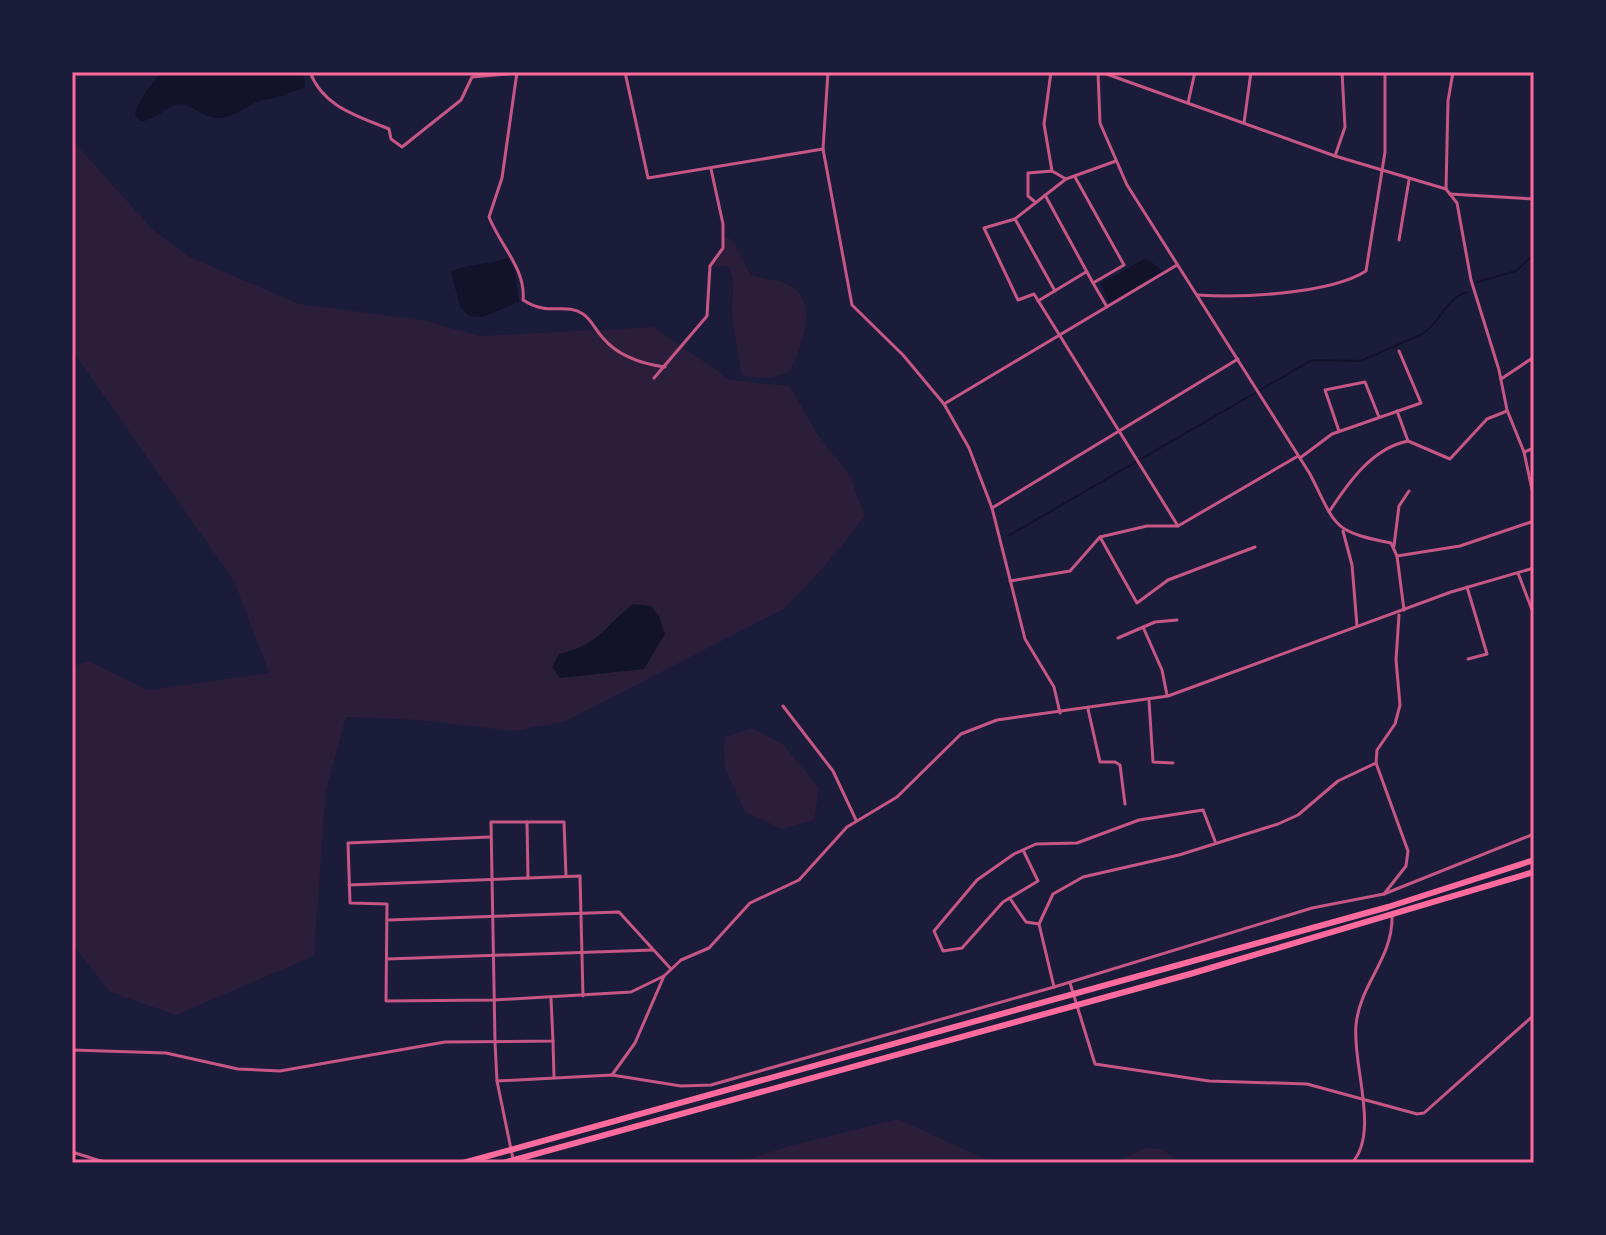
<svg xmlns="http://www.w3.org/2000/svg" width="1606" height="1235" viewBox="0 0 1606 1235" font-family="'Work Sans',sans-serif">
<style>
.green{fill:#2a1e3b}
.water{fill:#12122b}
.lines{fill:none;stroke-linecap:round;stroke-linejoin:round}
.stream{stroke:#12122b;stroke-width:2}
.minor{stroke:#c65784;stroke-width:3}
.trunk{stroke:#ff6b9d;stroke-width:6}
.neatline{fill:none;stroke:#ff6b9d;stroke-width:3}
</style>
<rect width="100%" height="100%" fill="#1b1b3a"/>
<!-- green -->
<g class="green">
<path d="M72,140L153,230L188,256L299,304L423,320L480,336L654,327L730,380L790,386L815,431L850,476L865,516L826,565L784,609L564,722L512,731L420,720L346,717L326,790L314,956L176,1015L110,992L72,943V667L88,661L148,690L269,673L234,581L72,350Z"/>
<path d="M723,236L732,240L751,275C761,278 772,279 782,282C823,297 802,343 791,370C774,379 761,380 742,375C740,370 732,317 732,311C732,294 736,282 728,266H710L723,248Z"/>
<path d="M752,728L784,745L819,788L814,820L782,829L745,812L724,766L725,737Z"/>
<path d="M898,1119L994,1163H736L793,1145Z"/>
<path d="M1146,1148L1162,1149L1181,1163H1113Z"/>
</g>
<!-- water -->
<g class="water">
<path d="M157,72H303L305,87C291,93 277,98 263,100C247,103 235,119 216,118C201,117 189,101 175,105C162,109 157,120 141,121L135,116C138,99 147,91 157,77Z"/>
<path d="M508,258L515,270L519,302L483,317L469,316L460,306L451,272C469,263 489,265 508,258Z"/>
<path d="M1146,258L1163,271L1109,303L1101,283Z"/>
<path d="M633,604L651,606L659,616L665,634L644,669L560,678L552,667L559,654C601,644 602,628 633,604Z"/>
</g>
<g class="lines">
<!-- stream -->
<g class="stream">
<path d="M1477,282L1516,271L1534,254"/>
<path d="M1008,536L1312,360L1361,361L1422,334C1441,322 1445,299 1467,292"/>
<path d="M72,1157L92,1163"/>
</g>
<!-- minor -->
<g class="minor">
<path d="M310,72C323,107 358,116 389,129L391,139L402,147L461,100L472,77L517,73"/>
<path d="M517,72L502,178L489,217C501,247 526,269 523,300C549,317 565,302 583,314C591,319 596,331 603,338C618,356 643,364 665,367"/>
<path d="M625,72L648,178L823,149"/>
<path d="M828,72L823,149L852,305L903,355L944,404L969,448L992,508L1025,639L1054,687L1060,713"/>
<path d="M1051,72L1044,124L1052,171"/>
<path d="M1098,72L1100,123L1127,185L1310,474C1337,527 1331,531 1391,543L1397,556L1460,546L1534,521"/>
<path d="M1101,72L1335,156L1446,189"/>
<path d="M1453,72L1448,101L1446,189L1457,203L1471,280L1499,370L1507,410L1524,452L1534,499"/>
<path d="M1188,103L1195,72"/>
<path d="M1244,123L1251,72"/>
<path d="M1335,156L1345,127L1342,72"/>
<path d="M1116,161L1066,179L1015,219L984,228L1018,300L1034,294L1178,526L1298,456"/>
<path d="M1450,194L1534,199"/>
<path d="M1045,195L1093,283L1124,265L1075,177"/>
<path d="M1034,201L1028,196V173L1052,171L1066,179"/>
<path d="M1015,219L1055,291"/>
<path d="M1399,240L1409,180"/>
<path d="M1093,283L1107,307"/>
<path d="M1198,295C1240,298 1330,294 1366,271L1385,152V72"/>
<path d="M1038,301L1086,272"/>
<path d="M654,378L707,316L710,266L723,248V224L711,169"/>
<path d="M1501,379L1534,357"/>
<path d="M944,404L1177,265"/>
<path d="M1397,411L1408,441"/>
<path d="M1339,431L1325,390L1365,382L1379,417"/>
<path d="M1524,452L1534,448"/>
<path d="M1300,458L1332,434L1421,403L1399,351"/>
<path d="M992,508L1238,359"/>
<path d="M1329,512C1348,483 1372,448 1408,441L1450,459L1487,419L1507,411"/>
<path d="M1343,531L1352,565L1357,626"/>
<path d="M1100,537L1137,603L1168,580L1255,547"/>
<path d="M1394,546L1399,506L1409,491"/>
<path d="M1397,556L1404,610"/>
<path d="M1518,573L1534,615"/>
<path d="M1010,581L1070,571L1100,537L1147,526H1178"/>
<path d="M1467,587L1487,654L1468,659"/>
<path d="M1143,627L1162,670L1167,695"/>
<path d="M1118,638L1155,622L1177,620"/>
<path d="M1149,701L1153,762L1173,763"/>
<path d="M783,706L833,771L856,820"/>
<path d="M1088,709L1100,762H1115L1120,765L1125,804"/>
<path d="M527,822L528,878"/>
<path d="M490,837L348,843L350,903L387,904L386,1001L494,1000L631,992L664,976L681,960L709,948L750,903L799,880L847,827L897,797L961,734L997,720L1168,696L1451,592L1534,568"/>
<path d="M1023,850L1038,881L1003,902L962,948L943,951L934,931L977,880L1014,854L1036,844L1077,843L1139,820L1203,810L1215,841"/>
<path d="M349,885L580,876L583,996"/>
<path d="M1384,894L1406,866L1408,851L1376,763L1377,750L1395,724L1400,705L1396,660L1399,615"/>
<path d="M1011,900L1026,922L1039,924"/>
<path d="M389,920L619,912L671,969"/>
<path d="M387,959L653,950"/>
<path d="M1070,983L1095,1064L1209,1081L1307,1084L1417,1114L1424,1113L1534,1015"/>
<path d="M1054,987L1039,924L1053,894L1083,877L1179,855L1278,824L1298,815L1338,781L1376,763"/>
<path d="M553,1041L554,1077"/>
<path d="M72,1050L166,1053L238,1069L280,1071L445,1042L553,1041L551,999"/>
<path d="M612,1075L635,1043L664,976"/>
<path d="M497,1081L612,1075L681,1086L711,1085L1054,987L1312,908L1384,894L1534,834"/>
<path d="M72,1152L107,1163"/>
<path d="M513,1159L497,1081L495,1042L491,822H564L566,876"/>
<path d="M72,1161L77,1163"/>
<path d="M1352,1163C1380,1132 1352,1065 1356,1025C1360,983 1393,959 1392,916"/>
</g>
<!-- trunk -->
<g class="trunk">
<path d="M463,1163L1388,907L1534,860"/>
<path d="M503,1163L1190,974L1534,872"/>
</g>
</g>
<!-- border -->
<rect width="1606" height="1235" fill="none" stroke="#1b1b3a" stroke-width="148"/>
<rect x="74" y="74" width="1458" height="1087" class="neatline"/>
</svg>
